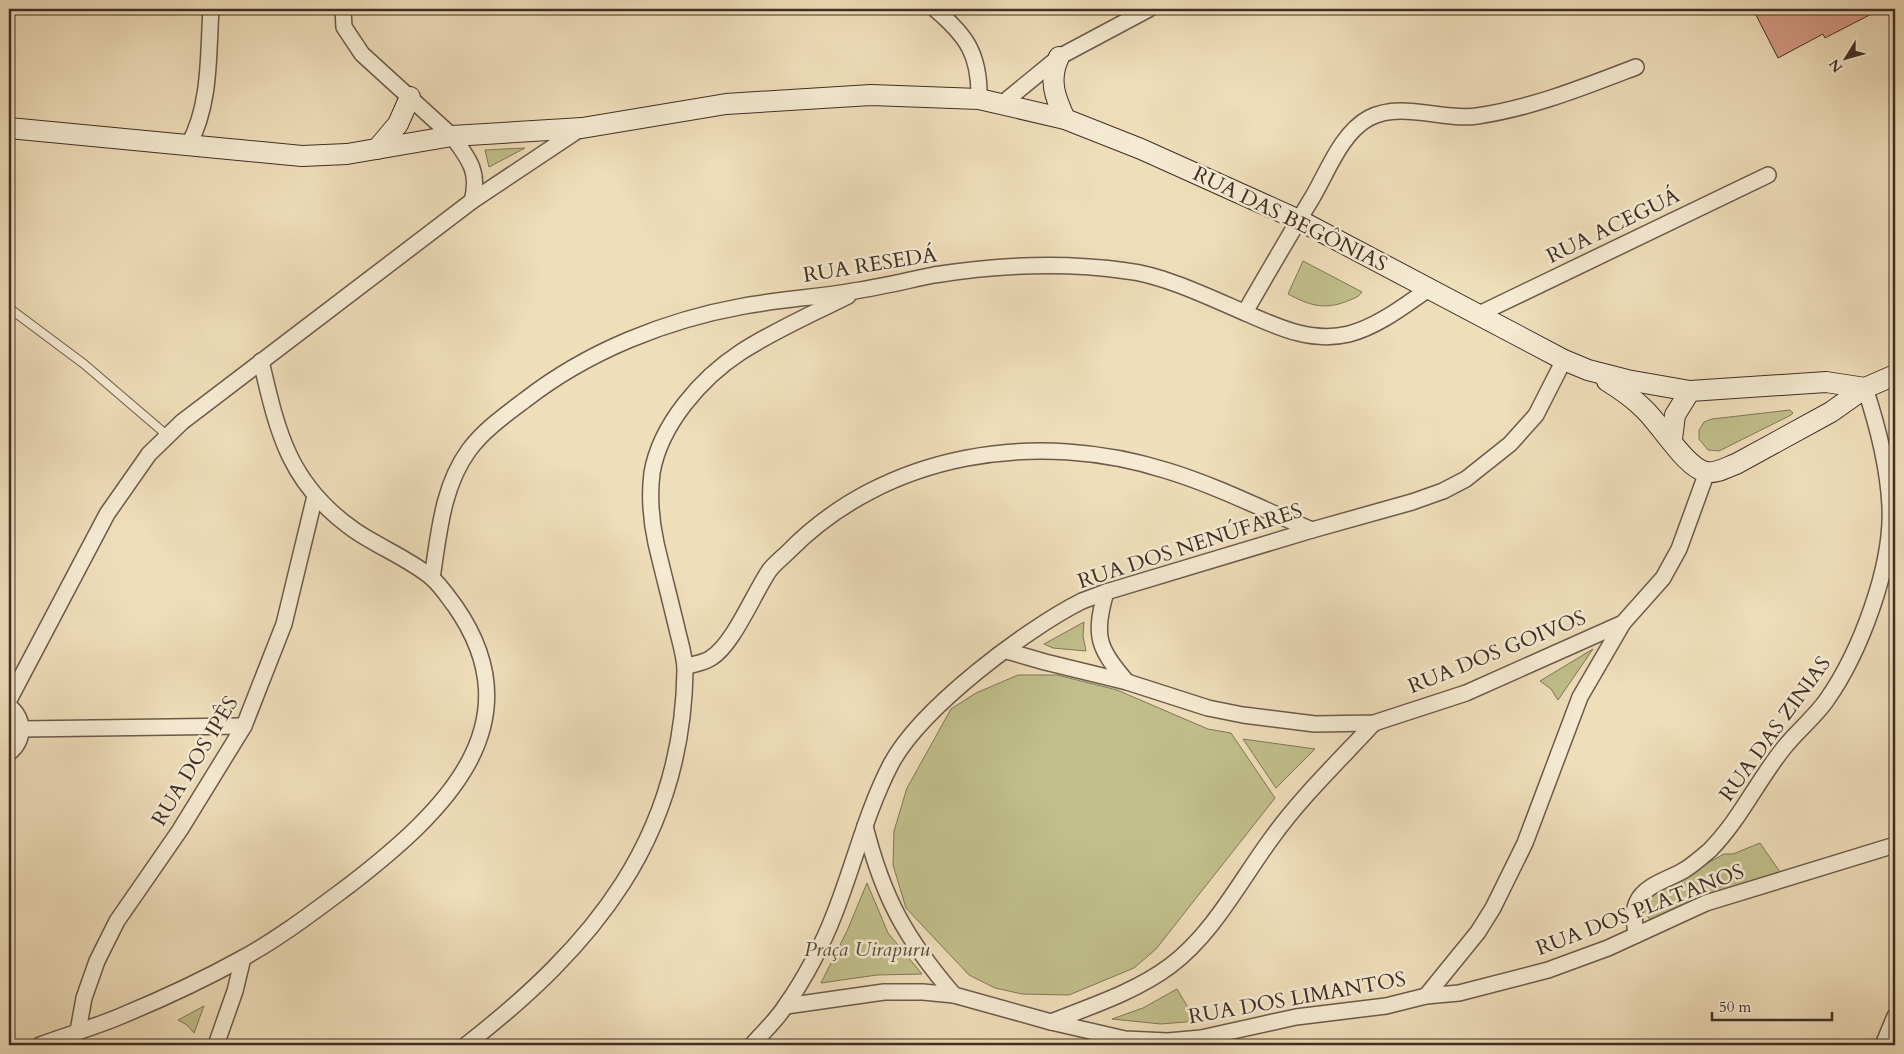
<svg xmlns="http://www.w3.org/2000/svg" width="1904" height="1054" viewBox="0 0 1904 1054" font-family="Cardo,serif">
<style>
.green{fill:#c0bf8b;stroke:#807658}
.building{fill:#d79b85;stroke:#402e26}
.lines{fill:none;stroke-linecap:round;stroke-linejoin:round}
.lane-casing{stroke:#6c5a4b;stroke-width:10}
.street-casing{stroke:#6c5a4b;stroke-width:18}
.secondary-casing{stroke:#402e26;stroke-width:22}
.lane{stroke:#f5ead2;stroke-width:8}
.street{stroke:#f5ead2;stroke-width:15}
.secondary{stroke:#f5ead2;stroke-width:20}
.labels{text-anchor:middle;dominant-baseline:central;stroke-width:5;stroke-linejoin:round;paint-order:stroke}
.street-label{font-size:21px;fill:#402e26;stroke:#f5ead2}
.park-label{font-size:21px;font-style:italic;fill:#5a4b3a;stroke:#f5ead2}
</style>
<rect width="100%" height="100%" fill="#efdeba"/>
<filter id="stains"><feTurbulence type="fractalNoise" baseFrequency=".004" numOctaves="4"/><feColorMatrix values="0 0 0 0 .2 0 0 0 0 .09 0 0 0 0 .02 0 0 0 .5 -.17"/></filter>
<radialGradient id="worn" r=".72"><stop offset=".6" stop-color="#630" stop-opacity="0"/><stop offset="1" stop-color="#630" stop-opacity=".3"/></radialGradient>
<!-- green -->
<g class="green">
<path d="M525,148L489,167L485,150Z"/>
<path d="M1303,261L1362,292C1358,298 1352,299 1345,302C1323,310 1309,305 1288,294Z"/>
<path d="M1790,410L1793,413L1791,415L1719,451L1708,450L1699,439V430L1704,422L1712,419Z"/>
<path d="M1084,622L1083,636L1086,651L1053,648L1044,644Z"/>
<path d="M1593,649L1558,700L1551,689L1540,681Z"/>
<path d="M1018,675H1057L1117,690L1208,729L1231,733L1275,798L1156,949L1134,968L1069,995L1022,994L995,988L969,975L906,908L893,865L894,831L907,788L951,709L976,693Z"/>
<path d="M1243,739L1315,749L1276,788Z"/>
<path d="M1760,843L1780,872L1711,895L1652,923L1640,905L1646,897L1724,854H1733Z"/>
<path d="M867,883L888,933L922,974L877,975L821,983L847,931Z"/>
<path d="M1177,989L1196,1021L1161,1024L1112,1019L1143,1008Z"/>
<path d="M204,1006L194,1033L187,1025L178,1020Z"/>
</g>
<!-- building -->
<path class="building" d="M1753,9H1881L1825,38L1823,34L1778,58Z"/>
<g class="lines">
<defs>
<path id="lane" d="M9,308L84,364L168,436"/>
<g id="street">
<path d="M343,9L344,27L362,54L452,136C469,159 480,172 472,201"/>
<path d="M935,9C967,36 980,55 979,99"/>
<path d="M1003,103L1059,57L1149,9"/>
<path d="M189,144C211,104 208,53 211,9"/>
<path d="M1245,312C1267,274 1289,236 1312,198C1327,173 1341,133 1369,118C1402,101 1442,121 1477,116C1532,108 1584,87 1636,67"/>
<path d="M1477,315L1768,175"/>
<path d="M432,578C439,534 442,487 469,450C484,430 505,415 525,400C588,351 666,320 744,306C782,299 821,297 860,290C885,286 909,280 934,275C997,265 1064,262 1127,271C1164,275 1213,299 1248,314C1280,328 1312,343 1349,334C1379,326 1405,305 1430,288"/>
<path d="M1106,592C1093,636 1098,648 1127,682"/>
<path d="M1007,651L1045,662L1127,682L1208,708L1243,715L1315,724L1374,723L1466,693L1623,623L1663,578L1679,549L1707,472"/>
<path d="M685,667C693,664 704,663 711,658C733,645 754,593 769,571C774,564 782,558 788,552C886,452 1037,429 1168,471C1217,486 1264,510 1312,530"/>
<path d="M9,700L107,514L149,454L182,422L472,201L580,129"/>
<path d="M9,706C25,719 25,740 9,753"/>
<path d="M21,729L244,726"/>
<path d="M865,826C883,898 906,939 954,995"/>
<path d="M1636,935C1635,925 1632,912 1637,902C1645,884 1671,879 1686,869C1694,864 1703,856 1710,850C1741,818 1756,783 1783,749C1796,732 1813,719 1826,701C1860,653 1893,566 1890,506C1888,466 1878,427 1865,388"/>
<path d="M1426,996L1478,932L1493,908L1525,843L1580,697L1623,623"/>
<path d="M786,1006L884,992H923L954,995L1051,1022L1125,1039L1168,1041L1201,1038L1296,1017L1386,1006L1426,996L1459,993L1548,970L1608,948L1706,903L1895,845"/>
<path d="M1051,1022C1091,1006 1135,992 1170,966C1213,934 1240,881 1271,839C1301,797 1339,761 1374,723"/>
<path d="M78,1031L84,998L97,961L117,921L180,830L244,726L284,624L315,496"/>
<path d="M40,1045C67,1035 95,1027 121,1016C162,999 203,980 241,959C280,938 316,910 351,884C442,813 538,725 455,606C448,597 441,586 432,578C413,561 377,546 354,530C289,484 278,434 261,361"/>
<path d="M216,1045L235,991L243,958"/>
<path d="M466,1045C593,946 683,839 685,670C685,658 681,645 678,633C671,603 663,573 656,543C651,520 649,497 652,473C660,425 701,378 741,352C775,330 812,314 848,296"/>
<path d="M752,1045C763,1032 777,1020 786,1005C804,980 823,944 834,915C854,865 866,812 891,764C921,708 1026,629 1082,601L1106,592L1312,530L1412,502L1443,491L1466,479L1510,444L1536,415L1564,360"/>
<path d="M1883,1045L1895,1016"/>
</g>
<g id="secondary">
<path d="M1059,57C1048,80 1055,97 1065,119"/>
<path d="M9,128L302,156L347,154L452,136L582,128L726,104L871,95L979,99L1065,119L1141,149L1299,220L1564,360L1588,370L1627,380L1690,391L1826,382L1865,388"/>
<path d="M377,149L398,124L410,97"/>
<path d="M1607,381C1620,389 1633,398 1644,409C1661,425 1686,468 1706,472C1716,474 1727,467 1736,464L1831,412L1865,388L1895,375"/>
<path d="M1672,439L1675,415L1690,391"/>
</g>
</defs>
<!-- lane casing -->
<use href="#lane" class="lane-casing"/>
<!-- street casing -->
<use href="#street" class="street-casing"/>
<!-- secondary casing -->
<use href="#secondary" class="secondary-casing"/>
<!-- lane -->
<use href="#lane" class="lane"/>
<!-- street -->
<use href="#street" class="street"/>
<!-- secondary -->
<use href="#secondary" class="secondary"/>
</g>
<g class="labels">
<!-- street labels -->
<g class="street-label">
<text transform="translate(1290 219) rotate(26)">RUA DAS BEGÔNIAS</text>
<text transform="translate(1613 226) rotate(-26)">RUA ACEGUÁ</text>
<text transform="translate(870 265) rotate(-9)">RUA RESEDÁ</text>
<text transform="translate(1190 546) rotate(-18)">RUA DOS NENÚFARES</text>
<text transform="translate(1497 652) rotate(-22)">RUA DOS GOIVOS</text>
<text transform="translate(1775 729) rotate(-54)">RUA DAS ZINIAS</text>
<text transform="translate(195 761) rotate(-59)">RUA DOS IPÊS</text>
<text transform="translate(1640 910) rotate(-21)">RUA DOS PLATANOS</text>
<text transform="translate(1297 998) rotate(-10)">RUA DOS LIMANTOS</text>
</g>
<!-- park labels -->
<g class="park-label">
<text x="867" y="949">Praça Uirapuru</text>
</g>
</g>
<!-- margin -->
<rect width="1904" height="1054" fill="none" stroke="#efdeba" stroke-width="30"/>
<rect x="10" y="10" width="1884" height="1034" fill="none" stroke="#402e26" stroke-width="2.5"/>
<rect x="15" y="15" width="1874" height="1024" fill="none" stroke="#402e26"/>
<!-- north arrow -->
<g transform="translate(1846 58) rotate(233)" stroke="#f5ead2" stroke-width="4" paint-order="stroke">
<path d="M0-4L9 19L0 12L-9 19Z" fill="#402e26"/>
<text y="-8" font-size="14" font-weight="bold" text-anchor="middle" fill="#402e26">N</text>
</g>
<!-- scale -->
<path d="M1712 1012v8h120v-8" fill="none" stroke="#402e26" stroke-width="2.5"/>
<text x="1719" y="1012" font-size="15" fill="#402e26" stroke="#f5ead2" stroke-width="4" paint-order="stroke">50 m</text>
<rect width="100%" height="100%" filter="url(#stains)"/>
<rect width="100%" height="100%" fill="url(#worn)"/>
</svg>
